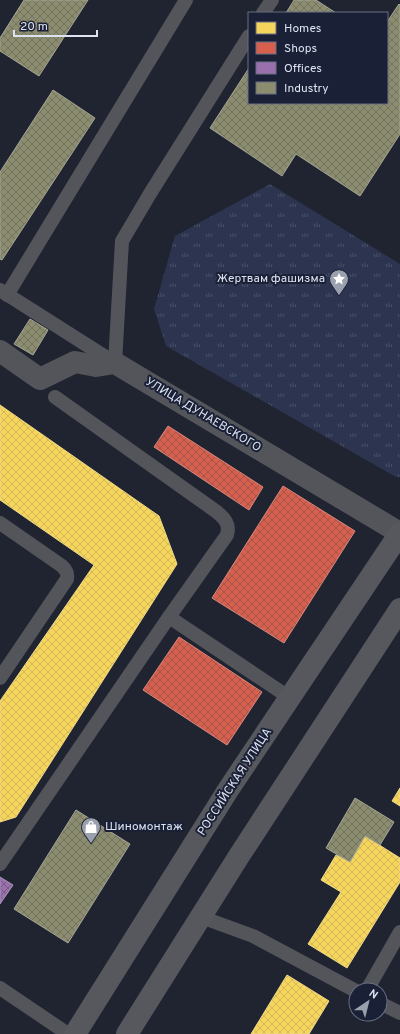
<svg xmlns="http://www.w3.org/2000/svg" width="400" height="1034" viewBox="0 0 400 1034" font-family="Overpass,sans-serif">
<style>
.park{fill:url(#park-tufts)}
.homes{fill:url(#homes-cross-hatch);stroke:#eed989}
.shops{fill:url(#shops-cross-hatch);stroke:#d8877e}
.offices{fill:url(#offices-cross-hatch);stroke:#ad92c0}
.industry{fill:url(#industry-cross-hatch);stroke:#a4a695}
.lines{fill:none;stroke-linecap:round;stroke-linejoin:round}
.lane{stroke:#53555b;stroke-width:14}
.street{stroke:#53555b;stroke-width:22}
.secondary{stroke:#56585e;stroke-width:22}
.labels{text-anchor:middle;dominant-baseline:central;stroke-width:4;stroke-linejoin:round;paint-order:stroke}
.poi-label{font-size:12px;fill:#dde2f1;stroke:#1a2036;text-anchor:end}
.street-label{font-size:12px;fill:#dde2f1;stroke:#1a2036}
</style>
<defs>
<pattern id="park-tufts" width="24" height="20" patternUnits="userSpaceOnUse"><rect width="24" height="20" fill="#2c344f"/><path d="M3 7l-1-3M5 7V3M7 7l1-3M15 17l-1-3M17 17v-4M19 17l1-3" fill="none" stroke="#4a5169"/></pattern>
<pattern id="homes-cross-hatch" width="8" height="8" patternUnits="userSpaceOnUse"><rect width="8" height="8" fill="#f6d55c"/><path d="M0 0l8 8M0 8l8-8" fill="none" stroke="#d2b858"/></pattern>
<pattern id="shops-cross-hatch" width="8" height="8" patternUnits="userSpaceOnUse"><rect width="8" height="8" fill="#d6604d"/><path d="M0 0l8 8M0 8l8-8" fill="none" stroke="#a2564b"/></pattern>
<pattern id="offices-cross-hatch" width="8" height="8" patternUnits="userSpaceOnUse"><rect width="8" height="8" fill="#9970ab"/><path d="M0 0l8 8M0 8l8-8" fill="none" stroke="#765e83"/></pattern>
<pattern id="industry-cross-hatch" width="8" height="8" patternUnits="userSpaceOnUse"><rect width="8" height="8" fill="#8c8c6e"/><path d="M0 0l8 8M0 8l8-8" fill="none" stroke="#727361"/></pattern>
</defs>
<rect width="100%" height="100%" fill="#202430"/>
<!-- park -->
<path class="park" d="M270,184L400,264V477H396L166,346L154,309L175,236Z"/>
<!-- homes -->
<g class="homes">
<path d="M0,405L159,516L177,564L16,817L0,822V701L94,565L0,500Z"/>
<path d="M400,788V806L392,801Z"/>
<path d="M365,836L400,858V882L347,968L308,944L341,892L321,880L336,855L350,862Z"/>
<path d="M287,975L329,1001L309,1034H251Z"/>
</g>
<!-- shops -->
<g class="shops">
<path d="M168,426L263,487L249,510L154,447Z"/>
<path d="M283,486L355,531L284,643L212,598Z"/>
<path d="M179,637L262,692L227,745L143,690Z"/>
</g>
<!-- offices -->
<path class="offices" d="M0,877L13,885L0,904Z"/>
<!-- industry -->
<g class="industry">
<path d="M24,0H88L39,76L0,51V38Z"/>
<path d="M294,0H316L336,13H286Z"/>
<path d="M399,4L400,5V134L360,196L296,154L282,176L210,128L249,68V103H387V22Z"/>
<path d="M53,90L95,118L2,260L0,259V172Z"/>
<path d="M30,319L48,330L33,355L14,344Z"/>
<path d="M355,798L394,822L380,845L365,836L350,862L326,848Z"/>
<path d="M76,810L130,844L68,943L14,909Z"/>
</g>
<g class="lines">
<!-- lane -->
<g class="lane">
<path d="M263,13L272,0"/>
<path d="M0,290L115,363L122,241L151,192L249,36"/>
<path d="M7,295L186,0"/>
<path d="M0,523L62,566C66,570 68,573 67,579L0,678"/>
<path d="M169,617L290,698"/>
<path d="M0,864L169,617L227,535C230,524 225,519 217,512L55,397"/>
<path d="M201,917L253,936L356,991"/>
<path d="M0,988L68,1034"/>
<path d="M367,990L400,932"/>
<path d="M380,1003L400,1013"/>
</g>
<!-- street -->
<path class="street" d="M0,351L40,379L75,362L96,366L115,363L400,533"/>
<!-- secondary -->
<g class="secondary">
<path d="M75,1034L228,790L400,533"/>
<path d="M127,1034L239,856L400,609"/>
</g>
</g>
<!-- icons -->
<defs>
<symbol id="sight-pin" viewBox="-11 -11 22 30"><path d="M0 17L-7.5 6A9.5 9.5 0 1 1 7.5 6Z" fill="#9ba0ad" stroke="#1a2036"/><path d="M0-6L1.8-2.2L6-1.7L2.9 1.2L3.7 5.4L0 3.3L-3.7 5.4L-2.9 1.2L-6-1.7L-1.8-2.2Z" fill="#fff"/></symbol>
<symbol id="shop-pin" viewBox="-11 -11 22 30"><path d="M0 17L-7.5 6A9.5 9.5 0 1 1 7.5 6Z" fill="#9ba0ad" stroke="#1a2036"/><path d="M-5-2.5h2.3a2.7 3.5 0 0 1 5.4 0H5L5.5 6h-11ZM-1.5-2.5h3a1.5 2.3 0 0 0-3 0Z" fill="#fff"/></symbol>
</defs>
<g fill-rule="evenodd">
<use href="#sight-pin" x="328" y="268" width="22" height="30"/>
<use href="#shop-pin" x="80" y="816" width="22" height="30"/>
</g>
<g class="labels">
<!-- poi labels -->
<g class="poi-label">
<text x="325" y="279">Жертвам фашизма</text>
<text x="105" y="827" text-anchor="start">Шиномонтаж</text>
</g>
<!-- street labels -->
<g class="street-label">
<text transform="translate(203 415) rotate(31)">УЛИЦА ДУНАЕВСКОГО</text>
<text transform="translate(235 782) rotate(-57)">РОССИЙСКАЯ УЛИЦА</text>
</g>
</g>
<!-- legend -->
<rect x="248" y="12" width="140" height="92" fill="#1a2036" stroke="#686e81"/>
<rect x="256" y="22" width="20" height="12" fill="#f6d55c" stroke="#686e81"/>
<text x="284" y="32" font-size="12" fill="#dde2f1">Homes</text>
<rect x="256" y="42" width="20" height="12" fill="#d6604d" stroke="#686e81"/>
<text x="284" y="52" font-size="12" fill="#dde2f1">Shops</text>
<rect x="256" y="62" width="20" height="12" fill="#9970ab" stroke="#686e81"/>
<text x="284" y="72" font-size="12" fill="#dde2f1">Offices</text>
<rect x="256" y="82" width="20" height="12" fill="#8c8c6e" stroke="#686e81"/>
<text x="284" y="92" font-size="12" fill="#dde2f1">Industry</text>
<!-- north arrow -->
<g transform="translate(368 1002) rotate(35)"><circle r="19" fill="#1a2036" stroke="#686e81"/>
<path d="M0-3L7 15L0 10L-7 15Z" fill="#9ba0ad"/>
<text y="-6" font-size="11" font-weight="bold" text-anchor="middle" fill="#dde2f1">N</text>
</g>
<!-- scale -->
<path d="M14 30v6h83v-6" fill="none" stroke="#dde2f1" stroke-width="2"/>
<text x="20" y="30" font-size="12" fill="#dde2f1" stroke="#1a2036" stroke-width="3" paint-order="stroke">20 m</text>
</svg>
